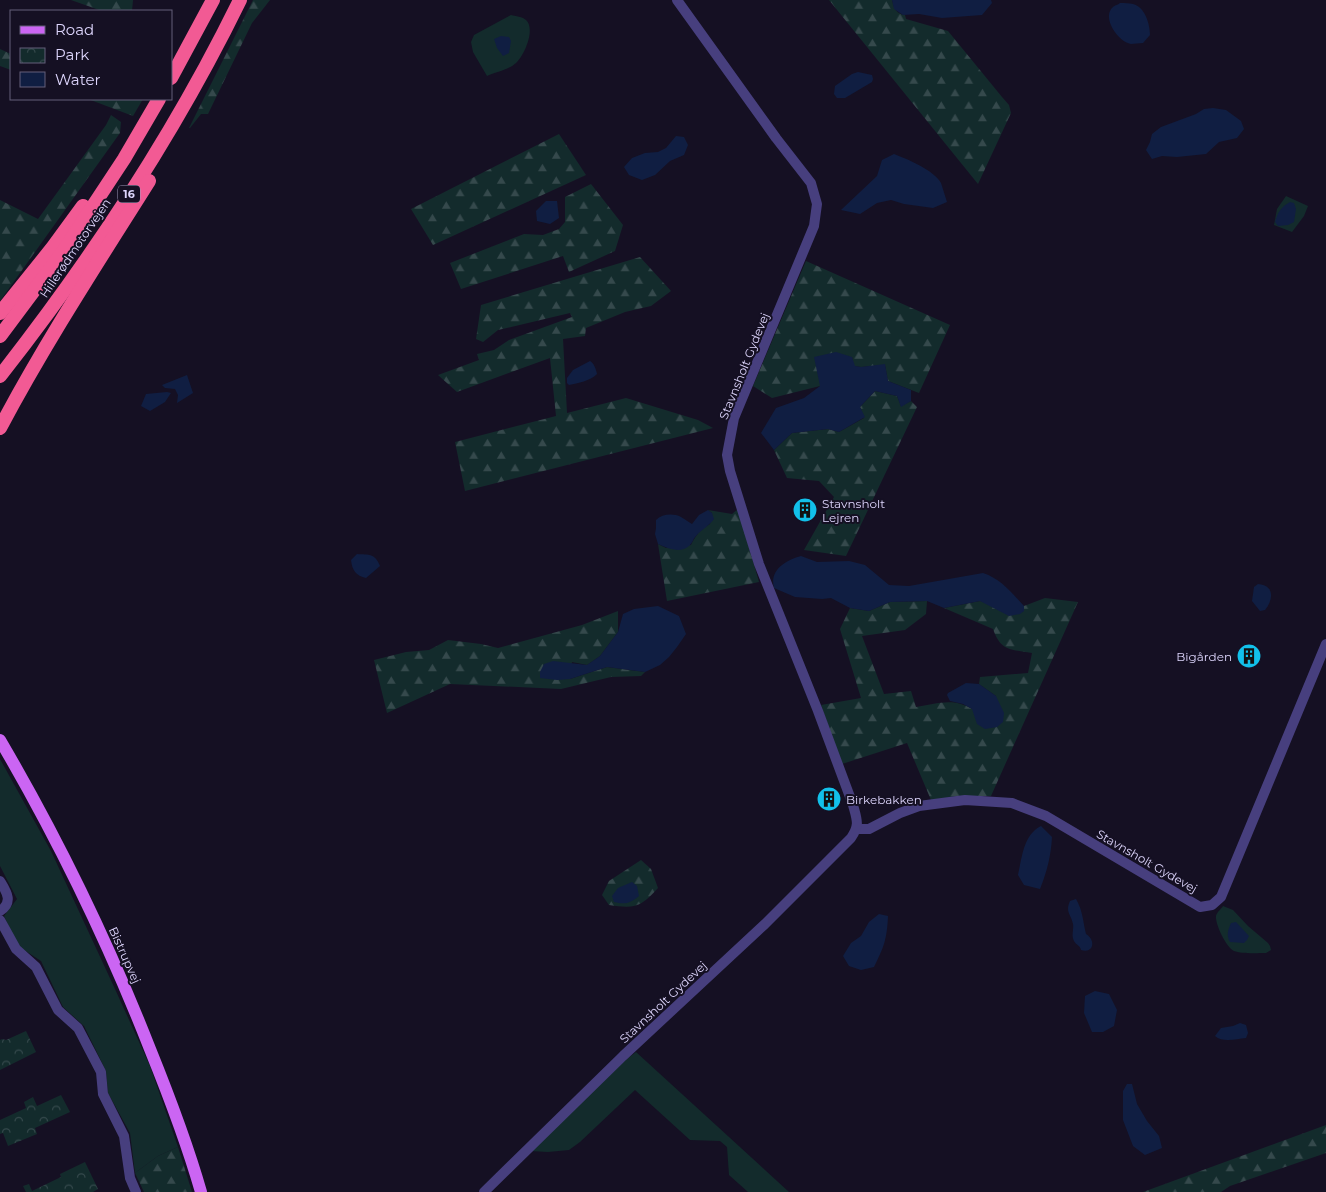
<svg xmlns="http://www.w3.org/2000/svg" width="1326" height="1192" viewBox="0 0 1326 1192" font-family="Montserrat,sans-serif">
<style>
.green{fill:#132b2c}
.forest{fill:url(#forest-firs)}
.park{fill:url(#park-crowns)}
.water{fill:#101e42}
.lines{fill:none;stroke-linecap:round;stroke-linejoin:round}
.minor{stroke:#473f7e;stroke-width:10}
.major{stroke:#cb65f3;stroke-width:12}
.highway{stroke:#f25a94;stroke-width:14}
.labels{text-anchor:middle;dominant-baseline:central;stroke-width:4;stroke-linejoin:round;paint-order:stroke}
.shield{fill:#151023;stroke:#a19abb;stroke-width:1}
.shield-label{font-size:11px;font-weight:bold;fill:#ddd5fc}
.street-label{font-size:12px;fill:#ddd5fc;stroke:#151023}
.poi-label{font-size:12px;fill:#ddd5fc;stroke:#151023;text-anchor:start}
</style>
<defs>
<pattern id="forest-firs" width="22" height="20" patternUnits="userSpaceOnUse" patternTransform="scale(1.25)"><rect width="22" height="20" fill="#132b2c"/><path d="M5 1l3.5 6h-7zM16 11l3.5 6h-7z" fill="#35494c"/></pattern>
<pattern id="park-crowns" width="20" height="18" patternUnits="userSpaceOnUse" patternTransform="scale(1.25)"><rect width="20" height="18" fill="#132b2c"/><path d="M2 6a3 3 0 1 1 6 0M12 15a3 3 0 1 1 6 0" fill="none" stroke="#35494c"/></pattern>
</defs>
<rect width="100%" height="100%" fill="#151023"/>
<!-- green -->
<g class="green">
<path d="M511,15C515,16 523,17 526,20C536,29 524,56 516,63C510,69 494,73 487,76L473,52L471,42L474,35Z"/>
<path d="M1286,196L1308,206L1304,216L1292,232L1274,225L1277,209Z"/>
<path d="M0,759L51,851L115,989L150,1066L178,1147L158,1156L135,1173L130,1133L108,1093L106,1071L84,1026L63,1007L41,961L18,946L4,916L17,899L0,866Z"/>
<path d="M1223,906L1233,910L1248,926L1268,943L1270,946L1271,950L1266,953C1258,953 1241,954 1234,951C1226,947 1215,924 1216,916C1217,912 1221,909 1223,906Z"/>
<path d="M636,1052L789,1192H748L729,1175L727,1147L720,1141L690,1140L635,1090L580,1142L569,1150L548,1152L530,1151L610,1072Z"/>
</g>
<!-- forest -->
<g class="forest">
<path d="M71,0H133L132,11H102Z"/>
<path d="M253,0H270L252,23L208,114H201L190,128H189Z"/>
<path d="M829,0H892C894,8 896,14 905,15L906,19L948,31L1002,97L1009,105L1011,113L978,184Z"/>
<path d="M0,49L11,54V70L0,66Z"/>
<path d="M88,99H143L133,116Z"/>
<path d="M111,115L121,122L120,133L0,301V200L38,219L106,125Z"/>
<path d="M559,134L586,175L433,245L411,209Z"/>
<path d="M591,184L623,225L615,251L569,272L563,256L461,289L450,263L524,234L543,235L559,229L565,222V197Z"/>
<path d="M640,257L671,291L651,306L625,312L586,328L585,336L563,339L567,413L626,398L698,420L713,428L465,491L455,442L556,416L550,358L457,392L438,375L479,360L477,354L494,350L509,340L572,317L570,313L498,330L483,342L476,339L481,305Z"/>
<path d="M806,261L950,325L919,393L888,381L885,365L861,367L854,366L852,357L820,386L772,398L753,386Z"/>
<path d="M875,391L897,396L901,406L911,401L917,407L846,556L804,550L834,497L819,481L787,478L774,450L792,433L828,429L839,432L864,418L860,407Z"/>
<path d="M738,509L759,582L667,601L658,544L666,548L691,545C695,536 701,529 710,524L712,513L708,510L732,514Z"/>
<path d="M1045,598L1078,602L991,796H966L931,800L907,743L842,764L821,705L861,698L840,629L850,608L869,611L890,602L927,601L926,614L905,630L862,636L884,694L911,691L916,707C936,704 953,697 972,709L996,696L979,684L980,677L1028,673L1032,653C1011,649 1001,652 993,629L944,608L980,601L1024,611V606Z"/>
<path d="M618,611V632L600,656L587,665L572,662L570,679L607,667L645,672L641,676L611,677L561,689L450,684L387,713L374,660L406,652L429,650L448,640L481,644L498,648L582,625Z"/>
<path d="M641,860L651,869L658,888C641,907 635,909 609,905L602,895L609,881Z"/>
<path d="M1326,1125V1153L1230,1186L1221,1192H1143Z"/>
<path d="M178,1147L192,1192H144L135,1173L158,1156Z"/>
</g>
<!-- park -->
<g class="park">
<path d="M26,1031L36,1052L0,1070V1040L2,1039L6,1040Z"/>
<path d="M61,1095L70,1112L35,1128L37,1134L8,1146L3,1133L0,1134V1120L26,1108L24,1102L33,1097L37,1106Z"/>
<path d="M85,1162L98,1189L93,1192H26L23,1186L29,1184L32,1191L61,1177L60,1174Z"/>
</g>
<!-- water -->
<g class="water">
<path d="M892,0H991L992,3L982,15L942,18L919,14L903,15L894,9Z"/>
<path d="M1120,3C1125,3 1129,3 1133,4C1145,7 1150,24 1150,35L1143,43C1139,43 1134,44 1131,44C1118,42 1101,17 1113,7C1115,5 1118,5 1120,3Z"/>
<path d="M501,36L509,37L511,41L509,53L503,56L497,48L494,39Z"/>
<path d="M858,72L872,75L873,79L872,82L845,98H837L834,94L835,86L852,74Z"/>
<path d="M1213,108L1226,110L1241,121L1244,129L1237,138L1219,142L1206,154L1177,157L1162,156L1152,159L1146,150L1150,142L1152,134L1161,127L1196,114L1204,109Z"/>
<path d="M676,136L684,137L688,145L684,155L670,161L655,175L642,180L629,175L624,167L632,158L645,153L658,152L666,148Z"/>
<path d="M894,154C907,159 934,170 941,183C943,189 945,196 947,202L933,208L904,204L891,200L877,203L860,214L841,210L877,176L882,160Z"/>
<path d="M546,201H557L559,218L550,224L537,221L536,211Z"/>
<path d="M1290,202L1294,203L1296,209L1294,222L1288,225L1278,226L1275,222C1278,212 1281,207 1290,202Z"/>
<path d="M836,352L852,357L855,366L861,367L885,364L888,381L911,390V401L901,407L897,396L875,391L860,407L865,417L839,432L828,429L792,433L774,450L761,433L776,408L804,398L820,386L814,357Z"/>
<path d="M590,361C594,363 596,369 597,374C590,381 578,383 569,385L567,383V378L573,370Z"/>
<path d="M187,375L193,393L177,403L178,395L175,389L165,388L162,385Z"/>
<path d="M167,392L171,393L165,402L150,411L141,406L146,394Z"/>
<path d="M708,510L712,513L714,519C709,526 701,530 696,536C693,539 692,544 689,546C680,554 667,548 658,544L655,534L656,528V520C662,514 673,513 681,517C685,519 688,522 692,524L699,515Z"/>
<path d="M357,554C369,555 375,553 380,566L366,578C356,576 352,570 351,560Z"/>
<path d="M801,556L817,562L849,561L865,565L889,585L909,586L983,573C1001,579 1011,592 1024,606V611L1020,614L1009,616L980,601L944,608L927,601L890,602L869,611L850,608L831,598L822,599L795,597L774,588C769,570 786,560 801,556Z"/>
<path d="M1258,584C1274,585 1274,599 1265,610L1260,611L1252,601L1254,587Z"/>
<path d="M658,606L679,616L686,634L677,647L669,657L660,665L645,672L607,667L570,679L557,680L540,678V672L544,664L553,661L587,665L600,656L618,632L623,614L634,609Z"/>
<path d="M966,683L979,684L996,696L1004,713L1003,722L997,727L985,729L977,724L972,709L963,704L950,701L947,695L948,693Z"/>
<path d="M1041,826L1052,837C1051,856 1047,871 1040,889L1024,885L1018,875C1022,858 1023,835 1041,826Z"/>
<path d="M632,882L637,886L639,896C630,903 626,905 614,902L612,896L618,888Z"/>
<path d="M1076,899C1083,911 1083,922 1086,934C1096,940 1094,954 1081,950C1080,945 1076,945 1074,941C1071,935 1074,930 1073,924C1071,914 1065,912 1070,901Z"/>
<path d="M879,914L888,916C887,939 884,947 874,967L861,970L849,966L843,956L851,943L861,936L869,922Z"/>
<path d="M1236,922L1249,936L1247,940L1244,943L1230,942C1226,935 1228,930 1231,923Z"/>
<path d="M1095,991L1109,994L1117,1010L1114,1026L1103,1032H1092L1084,1013L1085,996Z"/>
<path d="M1240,1023L1246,1025L1248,1033L1246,1038C1236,1039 1223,1043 1215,1036L1221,1028L1233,1026Z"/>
<path d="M1127,1084H1132L1137,1104L1147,1121L1159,1136L1162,1148L1145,1155L1133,1146L1123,1120V1091Z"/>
</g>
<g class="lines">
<!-- minor -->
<g class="minor">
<path d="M857,829H869L900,813L919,806L965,800L1012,803L1046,816L1200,907L1212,905L1221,897L1326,644"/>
<path d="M0,881C6,891 14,902 0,911"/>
<path d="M0,920L16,949L36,967L58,1010L78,1028L101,1072L103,1094L124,1136L130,1178L136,1192"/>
<path d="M484,1192L623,1056L765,924L851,838C860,825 857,820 853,805L818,711L759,564L730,471L727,455L734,418L814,226L817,204L811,183L776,138L677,0"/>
</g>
<!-- major -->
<path class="major" d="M0,740C58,839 108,942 150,1049C169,1096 187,1143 201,1192"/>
<!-- highway -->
<g class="highway">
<path d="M171,78L213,0"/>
<path d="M0,313L53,247L83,206"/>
<path d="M0,336L62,253L124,159L159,99"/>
<path d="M0,376C91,260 175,133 240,0"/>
<path d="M0,428C45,343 98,262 149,181"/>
</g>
</g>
<!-- icons -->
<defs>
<symbol id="building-disc" viewBox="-11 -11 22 22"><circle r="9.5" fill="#12c0ea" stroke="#151023"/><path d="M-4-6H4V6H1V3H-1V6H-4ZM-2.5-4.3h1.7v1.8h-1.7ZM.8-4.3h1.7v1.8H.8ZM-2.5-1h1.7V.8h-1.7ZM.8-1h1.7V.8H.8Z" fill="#111"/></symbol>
</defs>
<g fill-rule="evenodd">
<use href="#building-disc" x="791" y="496" width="28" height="28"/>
<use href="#building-disc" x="1235" y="642" width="28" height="28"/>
<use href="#building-disc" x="815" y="785" width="28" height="28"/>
</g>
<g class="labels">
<!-- shield labels -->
<rect class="shield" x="118" y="185.5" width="22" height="17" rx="4"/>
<g class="shield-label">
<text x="129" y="194">16</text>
</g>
<!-- street labels -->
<g class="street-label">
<text transform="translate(75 248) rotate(-56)">Hillerødmotorvejen</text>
<text transform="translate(744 366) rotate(-68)">Stavnsholt Gydevej</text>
<text transform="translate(1147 861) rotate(30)">Stavnsholt Gydevej</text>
<text transform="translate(125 955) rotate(66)">Bistrupvej</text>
<text transform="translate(663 1002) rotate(-43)">Stavnsholt Gydevej</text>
</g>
<!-- poi labels -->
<g class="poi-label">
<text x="822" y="503">Stavnsholt<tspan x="822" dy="14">Lejren</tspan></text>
<text x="1232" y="656" text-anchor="end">Bigården</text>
<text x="846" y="799">Birkebakken</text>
</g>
</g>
<!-- legend -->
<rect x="10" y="10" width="162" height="90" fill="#151023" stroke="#655f7a"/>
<rect x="20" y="26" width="25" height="8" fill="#cb65f3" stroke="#655f7a"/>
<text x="55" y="35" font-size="15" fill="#ddd5fc">Road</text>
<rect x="20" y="48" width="25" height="15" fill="url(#park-crowns)" stroke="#655f7a"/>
<text x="55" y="60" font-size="15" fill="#ddd5fc">Park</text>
<rect x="20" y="72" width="25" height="15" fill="#101e42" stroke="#655f7a"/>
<text x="55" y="85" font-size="15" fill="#ddd5fc">Water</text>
</svg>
